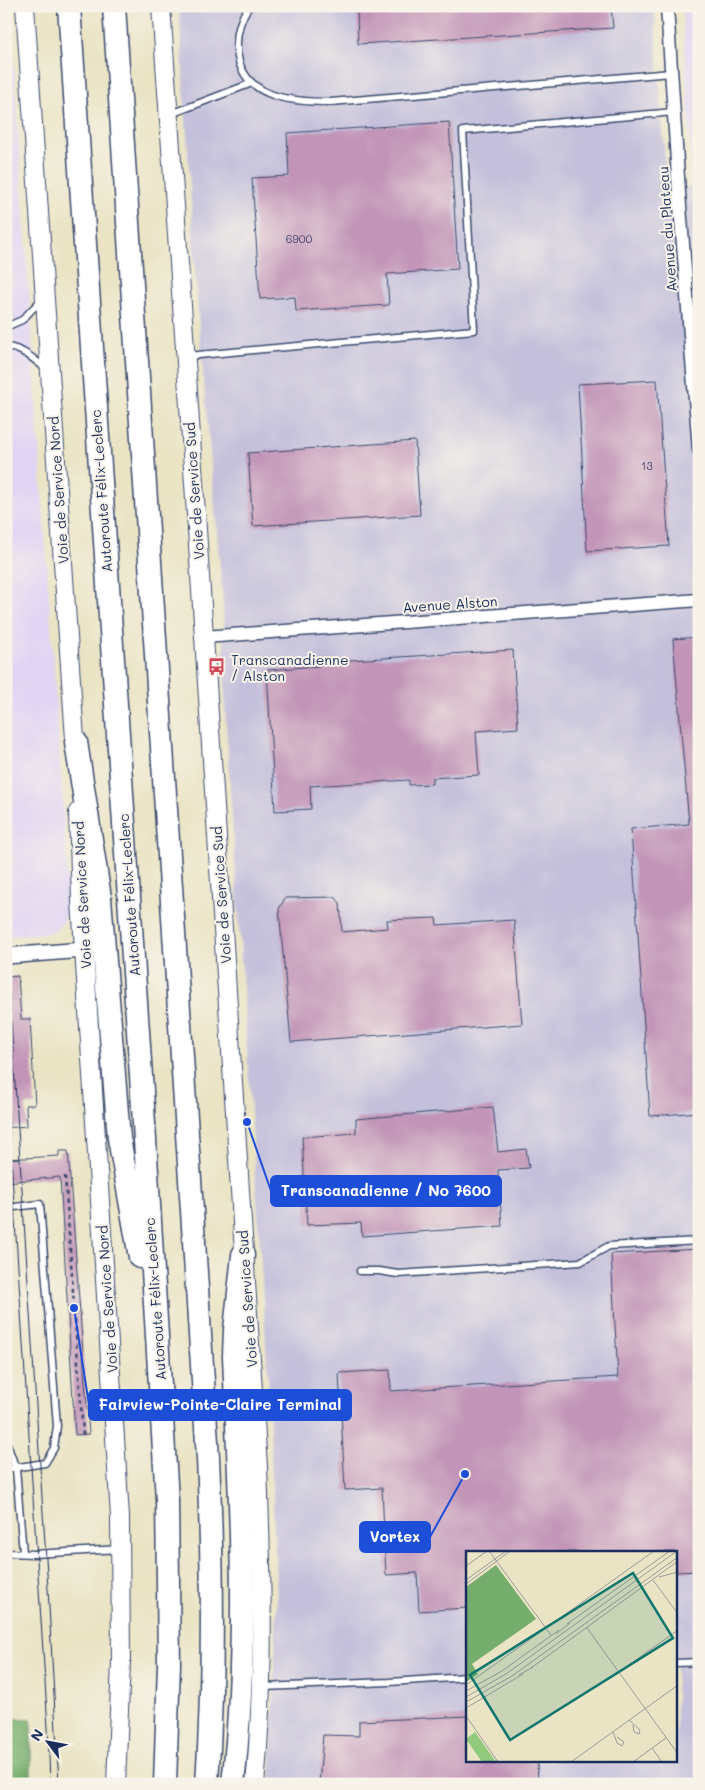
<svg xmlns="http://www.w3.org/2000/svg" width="705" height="1790" viewBox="0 0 705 1790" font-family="Mali,sans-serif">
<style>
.built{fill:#e0d4f4}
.industrial{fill:#c4c0db;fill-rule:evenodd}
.forest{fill:#75ae6c;stroke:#486e65}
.building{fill:#c295b8}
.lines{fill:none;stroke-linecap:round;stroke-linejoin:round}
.service-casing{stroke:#3a4a6d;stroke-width:9}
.minor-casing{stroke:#3a4a6d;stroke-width:15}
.tertiary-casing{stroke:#3a4a6d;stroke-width:18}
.secondary-casing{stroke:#3a4a6d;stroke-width:20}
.motorway-casing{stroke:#3a4a6d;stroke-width:25}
.path{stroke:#3a4a6d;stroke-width:2.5;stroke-dasharray:4 4;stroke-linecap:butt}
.service{stroke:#fff;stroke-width:6}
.minor{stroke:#fff;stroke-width:12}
.tertiary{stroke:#fff;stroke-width:15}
.secondary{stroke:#fff;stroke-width:18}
.motorway{stroke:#fff;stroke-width:22}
.tram{stroke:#1b2f5e;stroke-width:1}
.labels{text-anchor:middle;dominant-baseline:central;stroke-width:4;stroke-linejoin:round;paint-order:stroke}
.number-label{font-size:11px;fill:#454874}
.street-label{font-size:14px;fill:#1b2f5e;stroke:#f7f3e8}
.poi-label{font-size:14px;fill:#1b2f5e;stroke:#f7f3e8;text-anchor:start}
.inset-road{fill:none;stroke:#979c9c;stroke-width:1}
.view{fill:#0f766e;fill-opacity:0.15;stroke:#0f766e;stroke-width:2.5}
.inset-edge{fill:none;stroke:#1b2f5e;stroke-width:2.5}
.leader{fill:none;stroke:#1d4ed8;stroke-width:2}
.callout-dot{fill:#1d4ed8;stroke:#f7f3e8;stroke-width:2}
.callout{fill:#1d4ed8;stroke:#1d4ed8;stroke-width:2}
.callout-label{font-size:15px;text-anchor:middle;font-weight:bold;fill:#fff}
</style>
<rect width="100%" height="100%" fill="#f7f3e8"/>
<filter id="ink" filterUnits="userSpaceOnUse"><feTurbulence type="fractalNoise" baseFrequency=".02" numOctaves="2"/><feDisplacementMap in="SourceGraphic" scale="10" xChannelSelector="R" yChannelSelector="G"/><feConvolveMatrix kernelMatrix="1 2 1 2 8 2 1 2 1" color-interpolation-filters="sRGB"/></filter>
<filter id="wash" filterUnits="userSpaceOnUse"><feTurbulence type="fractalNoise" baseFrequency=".0096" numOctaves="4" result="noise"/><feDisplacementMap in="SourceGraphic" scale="20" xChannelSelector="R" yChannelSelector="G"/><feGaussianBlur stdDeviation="1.12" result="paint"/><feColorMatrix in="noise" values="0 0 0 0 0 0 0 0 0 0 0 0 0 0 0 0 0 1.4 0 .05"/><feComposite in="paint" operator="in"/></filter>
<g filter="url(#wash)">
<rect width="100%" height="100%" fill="#eae4c5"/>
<!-- built -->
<g class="built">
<path d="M6,6H10L70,914H65L64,921L54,932L6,937Z"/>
<path d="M682,6H699V186H693Z"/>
</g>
<!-- industrial -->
<path class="industrial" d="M179,6H654L667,189L699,186V1784H270L277,1601L268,1374L225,709L223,602L198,315ZM468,1552H676V1761H468Z"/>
<!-- forest -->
<rect class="forest" x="6" y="1719" width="25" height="65"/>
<g id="blocks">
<!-- building -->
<g class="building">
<path d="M357,6H611L613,28L358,44Z"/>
<path d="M449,122L458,269L387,274L389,305L296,311L295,297L260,299L252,178L289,176L287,133Z"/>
<path d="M657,380L669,546L587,551L578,384Z"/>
<path d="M415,441L420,515L253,526L248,453Z"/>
<path d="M699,637V1112L650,1116L631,829L689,824L673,639Z"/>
<path d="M513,650L518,728L476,731L479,775L432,778V784L409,785V780L310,786L311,809L275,811L267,670L319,666L318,662Z"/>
<path d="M335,897L340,903L342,932L388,928L387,920L436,918L437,925L514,920L522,1024L291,1042L279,909L285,898Z"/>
<path d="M18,976L21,1019H30L35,1105H26L27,1126L6,1128V977Z"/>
<path d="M493,1107L498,1152L526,1149L529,1168L498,1170L502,1226L362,1236L361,1223L307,1225L302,1137L356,1133V1119Z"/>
<path d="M59,1151H68L89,1434L75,1435L60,1177L6,1182V1159L59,1156Z"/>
<path d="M699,1249V1571L676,1572V1552H468V1608L419,1611L417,1573L386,1575L382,1488L345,1490L339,1373L390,1370L391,1391L618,1377L611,1254Z"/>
<path d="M468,1716V1761H537L538,1784H319L323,1735L359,1736V1721Z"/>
</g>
</g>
</g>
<g filter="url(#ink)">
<use href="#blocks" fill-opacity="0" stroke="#3a4a6d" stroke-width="1"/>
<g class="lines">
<defs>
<g id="service">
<path d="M249,6C240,19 236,34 237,50C241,99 293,102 331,102L671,73"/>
<path d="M171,114L252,83"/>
<path d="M6,327L22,320L42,299"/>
<path d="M6,347C22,348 34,359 46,369"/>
<path d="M187,356L474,330L463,131L674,112"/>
<path d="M6,1208L40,1204L57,1426L54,1448L45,1463L6,1469"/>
<path d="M360,1271H379L398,1274L580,1262L609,1246L699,1241"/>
<path d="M6,1441L16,1469L23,1553"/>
<path d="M6,1553L34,1554L120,1549"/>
<path d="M676,1663L699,1662"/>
<path d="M262,1687L389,1682L468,1677"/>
</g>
<g id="minor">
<path d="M667,6L679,193L699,450"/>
<path d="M204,637L699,600"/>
</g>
<path id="tertiary" d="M6,956L84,950"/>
<g id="secondary">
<path d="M25,6L76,754"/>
<path d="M161,6L188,391L258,1467C262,1572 265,1679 255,1784"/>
<path d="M78,812L81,901L120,1517L121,1662L116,1784"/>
</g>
<g id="motorway">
<path d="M69,6L142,1091L167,1500L169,1664L165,1784"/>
<path d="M114,6L208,1458C213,1567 214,1675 207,1784"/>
<path d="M76,742L100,898L119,1138L140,1257"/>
<path d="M233,1784C249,1641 240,1499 234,1356L235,1330L243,1255"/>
</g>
</defs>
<!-- service casing -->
<use href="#service" class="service-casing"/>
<!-- minor casing -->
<use href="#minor" class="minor-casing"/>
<!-- tertiary casing -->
<use href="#tertiary" class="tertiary-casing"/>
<!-- secondary casing -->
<use href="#secondary" class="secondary-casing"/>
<!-- motorway casing -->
<use href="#motorway" class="motorway-casing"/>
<!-- path -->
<path class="path" d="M65,1176L83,1434"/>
<!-- service -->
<use href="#service" class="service"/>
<!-- minor -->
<use href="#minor" class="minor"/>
<!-- tertiary -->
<use href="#tertiary" class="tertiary"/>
<!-- secondary -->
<use href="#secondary" class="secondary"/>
<!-- motorway -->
<use href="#motorway" class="motorway"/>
<!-- tram -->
<g class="tram">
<path d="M6,945L48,1589L59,1784"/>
<path d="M6,1082L48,1728L50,1784"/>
</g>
</g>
</g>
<!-- icons -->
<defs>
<symbol id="bus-bare" viewBox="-9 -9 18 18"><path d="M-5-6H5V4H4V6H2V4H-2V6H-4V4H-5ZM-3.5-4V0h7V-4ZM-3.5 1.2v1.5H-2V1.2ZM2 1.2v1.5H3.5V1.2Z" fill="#d1495b" stroke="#f7f3e8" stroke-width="2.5" paint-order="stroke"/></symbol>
</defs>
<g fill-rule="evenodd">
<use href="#bus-bare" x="204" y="654" width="25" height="25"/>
</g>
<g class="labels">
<!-- number labels -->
<g class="number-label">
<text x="299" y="238">6900</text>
<text x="647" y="465">13</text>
</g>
<!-- street labels -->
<g class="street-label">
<text transform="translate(667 229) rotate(-94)">Avenue du Plateau</text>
<text transform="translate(58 490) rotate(-94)">Voie de Service Nord</text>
<text transform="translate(101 491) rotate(-94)">Autoroute Félix-Leclerc</text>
<text transform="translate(194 491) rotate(-94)">Voie de Service Sud</text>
<text transform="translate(450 604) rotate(-4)">Avenue Alston</text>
<text transform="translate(82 895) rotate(-93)">Voie de Service Nord</text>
<text transform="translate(129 895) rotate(-94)">Autoroute Félix-Leclerc</text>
<text transform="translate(221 895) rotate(-94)">Voie de Service Sud</text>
<text transform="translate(107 1299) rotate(-94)">Voie de Service Nord</text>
<text transform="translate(155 1299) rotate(-94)">Autoroute Félix-Leclerc</text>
<text transform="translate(247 1299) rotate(-94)">Voie de Service Sud</text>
</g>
<!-- poi labels -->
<g class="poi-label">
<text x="231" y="659">Transcanadienne<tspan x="231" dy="16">/ Alston</tspan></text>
</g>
</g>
<!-- overview -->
<g transform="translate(466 1551)">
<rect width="211" height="211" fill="#eae4c5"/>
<path d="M9,181L30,211H16L0,188Z" fill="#92ca7d"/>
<path d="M30,14L70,68L6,113L12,123L0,131V36Z" fill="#75ae6c"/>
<path class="inset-road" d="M23,0L85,84M0,15L21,0M193,26L212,21M0,29L40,0M187,29L212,63M0,33L44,0M101,73L204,0M121,77L212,203M90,83L104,72M65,117L212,10M153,121L212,79M53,124L67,116M0,134L188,0M0,140L36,120L93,79M0,146L40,123L211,0M0,151L46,125L212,6M0,157L57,123M0,165L32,211M163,169L174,179L173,183L168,181L167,174M147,181L151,192L156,195L158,191L151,186M186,197L196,211M105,211L212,134M167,211L200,187"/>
<path class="view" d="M167,22L207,87L44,189L4,124Z"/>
<rect width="211" height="211" class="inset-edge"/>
</g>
<!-- callouts -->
<path class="leader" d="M247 1122L271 1191M74 1308L89 1405M465 1474L430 1537"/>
<g class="callout-dot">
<circle cx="247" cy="1122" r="5"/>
<circle cx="74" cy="1308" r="5"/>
<circle cx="465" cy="1474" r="5"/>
</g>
<g class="callout">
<rect x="271" y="1176" width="230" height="30" rx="5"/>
<rect x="89" y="1390" width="262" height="30" rx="5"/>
<rect x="360" y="1522" width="70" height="30" rx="5"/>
</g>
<g class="callout-label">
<text x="386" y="1196">Transcanadienne / No 7600</text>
<text x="220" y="1410">Fairview-Pointe-Claire Terminal</text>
<text x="395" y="1542">Vortex</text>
</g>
<!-- margin -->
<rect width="705" height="1790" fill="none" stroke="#f7f3e8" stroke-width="25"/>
<!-- north arrow -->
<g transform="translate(48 1742) rotate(302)" stroke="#f7f3e8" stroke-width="4" paint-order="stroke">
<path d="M0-4L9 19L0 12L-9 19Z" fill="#1b2f5e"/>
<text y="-8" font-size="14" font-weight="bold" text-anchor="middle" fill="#1b2f5e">N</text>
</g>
</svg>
